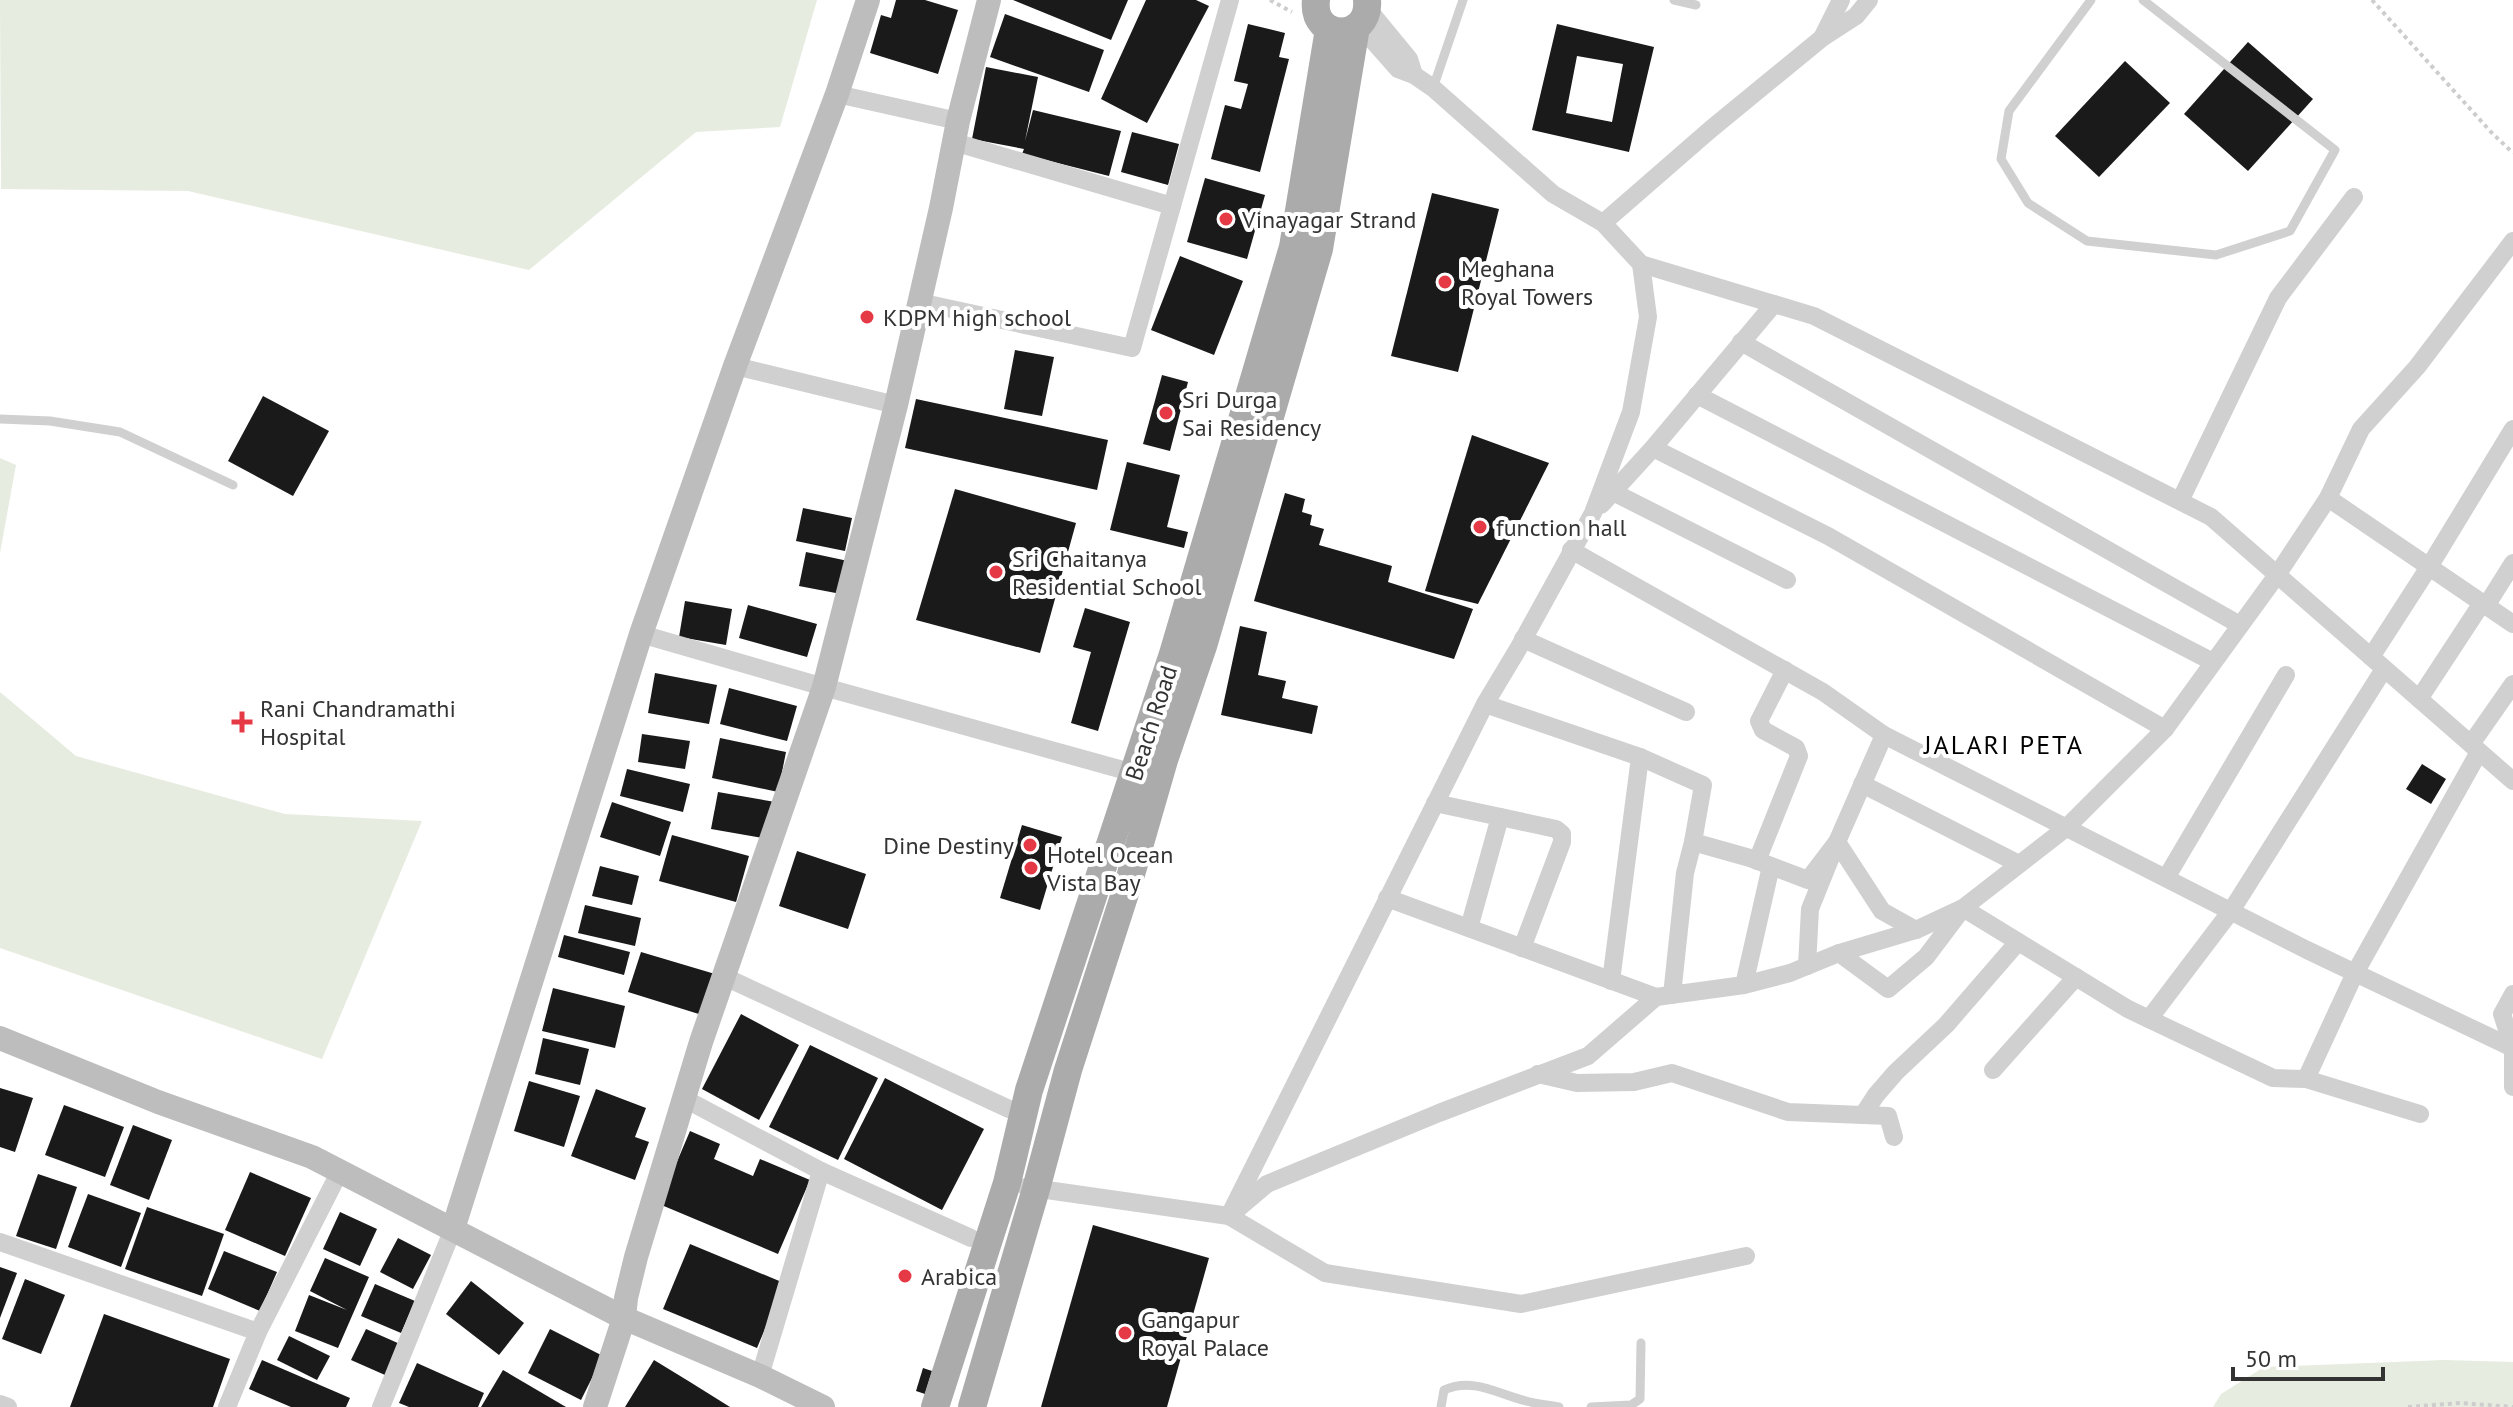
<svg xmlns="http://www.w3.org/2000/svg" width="2513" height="1407" viewBox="0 0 2513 1407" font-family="'PT Sans',sans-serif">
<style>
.green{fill:#e6ecdf}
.building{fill:#1a1a1a;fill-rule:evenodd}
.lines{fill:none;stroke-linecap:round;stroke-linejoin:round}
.path{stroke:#cdcdcd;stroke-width:4;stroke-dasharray:4 4;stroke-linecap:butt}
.lane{stroke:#d0d0d0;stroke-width:9}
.street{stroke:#d0d0d0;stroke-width:18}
.secondary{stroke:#bdbdbd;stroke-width:24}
.primary{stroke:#ababab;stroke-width:28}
.poi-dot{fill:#e63946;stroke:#fff;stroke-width:3}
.labels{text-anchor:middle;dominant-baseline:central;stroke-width:8;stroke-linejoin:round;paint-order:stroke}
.poi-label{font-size:24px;fill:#333;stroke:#fff;text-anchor:start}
.street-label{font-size:24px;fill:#333;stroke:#fff}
.neighbourhood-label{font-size:26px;letter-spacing:2px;fill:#000;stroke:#fff}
</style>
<rect width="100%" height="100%" fill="#fff"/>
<!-- green -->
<g class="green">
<path d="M0,0H817L780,127L696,132L529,270L188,191L1,189Z"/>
<path d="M0,458L16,465L0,553Z"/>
<path d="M0,692L76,756L285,814L422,821L322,1059L0,948Z"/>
<path d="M2444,1360L2513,1362V1407H2213L2221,1394L2264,1367Z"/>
</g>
<!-- building -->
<g class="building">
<path d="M896,0H925L958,10L938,74L870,53L881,15L891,18Z"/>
<path d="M1013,0H1128L1111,40Z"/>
<path d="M1146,0H1196L1209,6L1147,123L1101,99Z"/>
<path d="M1005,14L1104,50L1089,92L990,57Z"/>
<path d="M1248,24L1285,33L1279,57L1289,59L1260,172L1211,159L1225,105L1241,109L1248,84L1234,81Z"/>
<path d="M1557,24L1654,47L1629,152L1532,130ZM1577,56L1623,64L1612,122L1566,113Z"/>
<path d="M2248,42L2313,99L2248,171L2184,114Z"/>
<path d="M2125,61L2170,103L2099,177L2055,136Z"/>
<path d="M986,67L1038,77L1025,141L1033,110L1121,131L1109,176L1022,154L1024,149L972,139Z"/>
<path d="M1132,132L1179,144L1168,185L1121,172Z"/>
<path d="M1205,178L1265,195L1247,259L1187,242Z"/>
<path d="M1432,193L1499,209L1458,372L1391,356Z"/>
<path d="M1180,256L1243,281L1214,355L1151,330Z"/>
<path d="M1015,350L1054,357L1042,416L1004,409Z"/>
<path d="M1162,375L1188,382L1170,451L1143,444Z"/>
<path d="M263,396L329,431L293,496L228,461Z"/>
<path d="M916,399L1108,440L1097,490L905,448Z"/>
<path d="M1472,435L1549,463L1478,604L1425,591Z"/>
<path d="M1127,462L1180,475L1167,527L1188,532L1184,548L1110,530Z"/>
<path d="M955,489L1076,523L1040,653L916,620Z"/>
<path d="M1285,493L1305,499L1302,512L1312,515L1310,525L1324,529L1319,545L1392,566L1388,582L1473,609L1454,659L1254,601Z"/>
<path d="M803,508L852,518L845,551L796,541Z"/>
<path d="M806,552L848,561L841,594L799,586Z"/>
<path d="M685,601L732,609L726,645L679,637Z"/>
<path d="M748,605L817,624L807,657L739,638Z"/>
<path d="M1085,608L1130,622L1098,731L1071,723L1091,652L1073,647Z"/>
<path d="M1240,626L1267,632L1258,675L1286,681L1282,698L1318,706L1312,734L1221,715Z"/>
<path d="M655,673L717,685L709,724L648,713Z"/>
<path d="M729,688L797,706L787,741L720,724Z"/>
<path d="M642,734L690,741L685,769L638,762Z"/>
<path d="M720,738L786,752L778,792L712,778Z"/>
<path d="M2422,764L2446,779L2431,804L2406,789Z"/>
<path d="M627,769L690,784L683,812L620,796Z"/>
<path d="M718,792L775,802L768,839L711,829Z"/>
<path d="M612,802L671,822L660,856L600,837Z"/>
<path d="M1022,825L1062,837L1040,910L1000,898Z"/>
<path d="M672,835L749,856L736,902L659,881Z"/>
<path d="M797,851L866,874L848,929L779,906Z"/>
<path d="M600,866L639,876L632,905L592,896Z"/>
<path d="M585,905L641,918L635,946L578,933Z"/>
<path d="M564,935L630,952L624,975L558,957Z"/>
<path d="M641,952L715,974L702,1015L628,992Z"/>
<path d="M553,988L625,1006L615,1048L542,1031Z"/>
<path d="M741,1014L799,1045L759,1120L702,1089Z"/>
<path d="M543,1038L589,1049L580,1085L535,1074Z"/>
<path d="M810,1045L878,1078L838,1160L769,1127Z"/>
<path d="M885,1078L984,1129L942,1210L844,1159Z"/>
<path d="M529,1081L580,1096L564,1147L514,1131Z"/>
<path d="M0,1088L33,1098L15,1152L0,1147Z"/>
<path d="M596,1089L646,1108L635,1137L649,1142L635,1180L571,1156Z"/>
<path d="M64,1105L124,1127L105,1177L45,1155Z"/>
<path d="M133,1125L172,1140L149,1200L110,1185Z"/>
<path d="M690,1131L720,1144L714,1159L753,1176L760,1159L810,1180L778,1254L659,1204Z"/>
<path d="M250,1172L311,1198L285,1256L225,1230Z"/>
<path d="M38,1174L77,1187L56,1249L16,1236Z"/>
<path d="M88,1194L141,1213L121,1267L68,1247Z"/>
<path d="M147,1207L224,1234L202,1296L125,1269Z"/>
<path d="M340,1212L377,1229L360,1266L323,1249Z"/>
<path d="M1093,1225L1209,1258L1167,1407H1041Z"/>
<path d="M398,1238L431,1255L413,1289L380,1272Z"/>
<path d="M690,1244L784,1283L757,1348L663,1309Z"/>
<path d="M224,1251L277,1272L260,1311L208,1289Z"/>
<path d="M325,1258L369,1277L338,1348L295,1331L309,1295L347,1310L310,1291Z"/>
<path d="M0,1267L17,1273L0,1318Z"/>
<path d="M25,1279L65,1295L41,1354L2,1339Z"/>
<path d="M471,1281L524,1323L499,1355L446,1314Z"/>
<path d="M375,1284L415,1301L401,1333L361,1316Z"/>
<path d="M104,1314L230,1359L213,1407H70Z"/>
<path d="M366,1329L400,1344L385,1375L351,1360Z"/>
<path d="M550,1329L603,1356L581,1400L528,1373Z"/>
<path d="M289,1336L330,1356L317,1380L277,1360Z"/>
<path d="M262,1360L350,1398L346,1407H291L249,1389Z"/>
<path d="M654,1360L690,1382L730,1407H625Z"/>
<path d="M417,1363L484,1393L478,1407H409L399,1403Z"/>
<path d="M923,1368L932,1371L925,1394L916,1391Z"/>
<path d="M503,1370L566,1407H481Z"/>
</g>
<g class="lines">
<!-- path -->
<g class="path">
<path d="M1270,0L1292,12"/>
<path d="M2372,0L2491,132L2513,153"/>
<path d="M2408,1407L2460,1403L2513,1407"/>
</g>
<!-- lane -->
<g class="lane">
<path d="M1674,0L1696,5"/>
<path d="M2091,0L2009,111L2001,159L2028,203L2087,241L2216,255L2290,231L2335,150L2143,0"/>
<path d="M1433,88L1463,0"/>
<path d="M0,419L50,421L120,432L233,485"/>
<path d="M1441,1407L1444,1390C1473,1377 1498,1394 1526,1401C1537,1404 1548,1405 1559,1407"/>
<path d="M1591,1407L1631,1405L1640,1399L1641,1343"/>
</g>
<!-- street -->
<g class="street">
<path d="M1367,8L1409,59L1414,75"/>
<path d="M1823,36L1841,0"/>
<path d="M837,94L958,121"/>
<path d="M954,142L1172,206"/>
<path d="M1603,223L1711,129L1822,38L1856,16L1869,0"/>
<path d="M1641,264L1814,316L2211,517L2513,781"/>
<path d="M919,302L1132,348L1230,0"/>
<path d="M1741,342L2240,625"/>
<path d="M735,366L896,405"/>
<path d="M1697,395L2213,662"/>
<path d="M1653,448L1774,304"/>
<path d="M1613,492L1787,580"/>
<path d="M2328,498L2513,624"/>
<path d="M2180,501L2278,298L2354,197"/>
<path d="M1601,505L1653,448L1828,536L2165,729"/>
<path d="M1571,550L1823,692L1884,735L2307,950L2513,1048"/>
<path d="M2486,606L2513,563"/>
<path d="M641,634L824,687L1134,773"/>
<path d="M1523,639L1686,712"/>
<path d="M2371,657L2429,567L2513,429"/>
<path d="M2419,699L2482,603"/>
<path d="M1485,704L1640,757L1703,785L1693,842L1750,858L1808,880L1837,842L1882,911L1916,930"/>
<path d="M2471,744L2513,684"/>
<path d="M1862,784L2019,864"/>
<path d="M1435,803L1556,829L1562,834V842L1522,948"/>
<path d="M1757,861L1799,756L1796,748L1763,730L1759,721L1785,670"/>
<path d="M2166,878L2286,675"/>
<path d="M1387,898L1656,997L1588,1056L1439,1113L1267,1184L1229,1216L1325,1273L1521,1304L1746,1256"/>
<path d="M1469,928L1500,817"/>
<path d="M1839,953L1888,989L1926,957L1963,908L2066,828L2165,729L2277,575L2328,498L2361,429L2417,367L2513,241"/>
<path d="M1807,966L1810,909L1837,842L1884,735"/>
<path d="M725,977L1009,1109"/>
<path d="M1611,981L1640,757"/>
<path d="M1744,985L1771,866"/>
<path d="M2513,994L2502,1014L2513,1048"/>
<path d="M1672,995L1685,873L1693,842"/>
<path d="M1656,997L1744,985L1790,973L1839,953L1916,930L1963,908L2128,1009L2273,1078L2306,1079L2420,1114"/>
<path d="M2149,1019L2231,911L2384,669"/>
<path d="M2513,1055V1087"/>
<path d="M1993,1070L2076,977"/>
<path d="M1538,1074L1577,1083L1634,1082L1672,1073L1788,1112L1888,1116L1894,1137"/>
<path d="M2306,1079L2355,973L2479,752"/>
<path d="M685,1099L821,1171L971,1238"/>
<path d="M1863,1115L1876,1095L1896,1072L1946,1025L2018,942"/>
<path d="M1026,1187L1229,1216L1485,704L1518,649L1593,513L1631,412L1648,317L1641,264L1603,223L1553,194L1433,88L1414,75L1398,69L1359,25"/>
<path d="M0,1242L258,1332"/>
<path d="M760,1376L821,1171"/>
<path d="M0,1404L8,1407"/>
<path d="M227,1407L258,1332L340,1171"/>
<path d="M381,1407L453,1229"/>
</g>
<!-- secondary -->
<g class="secondary">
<path d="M0,1038L158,1102L312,1157L624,1318L760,1376L823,1407"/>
<path d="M453,1229L641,634L735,366L837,94L868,0"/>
<path d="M595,1407L624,1318L626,1298L636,1257L701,1042L824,687L896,405L941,208L958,121L989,0"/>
</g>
<!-- primary -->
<g class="primary">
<path d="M1316,0C1311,42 1371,42 1367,0"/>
<path d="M935,1407L1007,1183L1029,1090L1173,654L1293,247L1329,29"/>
<path d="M972,1407L1036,1189L1068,1070L1129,881L1164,760L1203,646L1319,249L1356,27"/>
</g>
</g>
<!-- markers -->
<g class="poi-dot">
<circle cx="1226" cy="219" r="8"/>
<circle cx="1445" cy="282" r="8"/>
<circle cx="867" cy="317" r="8"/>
<circle cx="1166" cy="413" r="8"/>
<circle cx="1480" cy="527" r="8"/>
<circle cx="996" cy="572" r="8"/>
<path d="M238 710h8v8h8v8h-8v8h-8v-8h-8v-8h8z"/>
<circle cx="1030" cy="845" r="8"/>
<circle cx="1031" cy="868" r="8"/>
<circle cx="905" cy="1276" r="8"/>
<circle cx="1125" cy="1333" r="8"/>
</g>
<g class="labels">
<!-- poi labels -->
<g class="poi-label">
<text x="1242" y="219">Vinayagar Strand</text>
<text x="1461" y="268">Meghana<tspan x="1461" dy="28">Royal Towers</tspan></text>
<text x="883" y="317">KDPM high school</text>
<text x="1182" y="399">Sri Durga<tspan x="1182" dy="28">Sai Residency</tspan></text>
<text x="1496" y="527">function hall</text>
<text x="1012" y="558">Sri Chaitanya<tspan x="1012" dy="28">Residential School</tspan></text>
<text x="260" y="708">Rani Chandramathi<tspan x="260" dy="28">Hospital</tspan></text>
<text x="1014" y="845" text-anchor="end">Dine Destiny</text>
<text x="1047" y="854">Hotel Ocean<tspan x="1047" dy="28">Vista Bay</tspan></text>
<text x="921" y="1276">Arabica</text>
<text x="1141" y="1319">Gangapur<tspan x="1141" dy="28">Royal Palace</tspan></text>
</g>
<!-- street labels -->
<g class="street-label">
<text transform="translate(1151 723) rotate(-72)">Beach Road</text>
</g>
<!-- neighbourhood labels -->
<g class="neighbourhood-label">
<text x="2004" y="744">JALARI PETA</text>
</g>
</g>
<!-- scale -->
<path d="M2233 1367v12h150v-12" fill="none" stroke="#333333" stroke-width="4"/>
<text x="2245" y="1367" font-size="24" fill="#333333" stroke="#ffffff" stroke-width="6" paint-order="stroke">50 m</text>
</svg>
